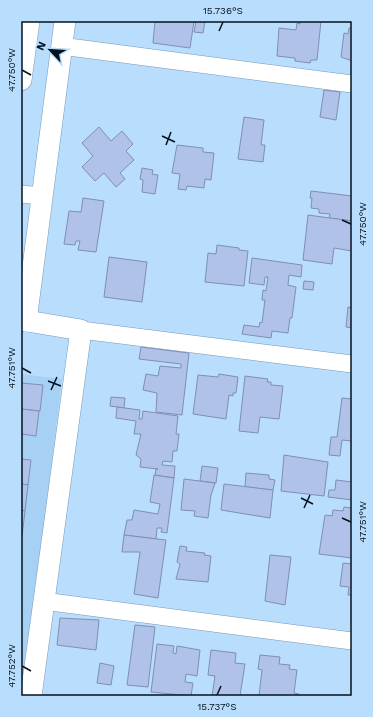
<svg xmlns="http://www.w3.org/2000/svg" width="373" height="717" viewBox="0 0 373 717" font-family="'Work Sans',sans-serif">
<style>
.built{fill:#a7d0f5}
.building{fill:#b0c2e9;stroke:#7e8fb3}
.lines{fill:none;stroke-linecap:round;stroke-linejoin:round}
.minor-casing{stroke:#7899b8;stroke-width:18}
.tertiary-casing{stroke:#7899b8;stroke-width:22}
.minor{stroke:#fff;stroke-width:17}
.tertiary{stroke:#fff;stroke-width:21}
.ticks{fill:none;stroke:#05121d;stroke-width:1.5}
.neatline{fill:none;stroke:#05121d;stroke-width:1.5}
.ticks-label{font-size:10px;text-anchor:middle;fill:#05121d}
</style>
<rect width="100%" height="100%" fill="#b9ddfd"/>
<!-- built -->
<path class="built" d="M21,374L62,379L23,696H21Z"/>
<!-- building -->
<g class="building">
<path d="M155,21H194L190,48L153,43Z"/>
<path d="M196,21H205L203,33L194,32Z"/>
<path d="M300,21H321L317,60H311L310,63L295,61V58L277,56L279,28L296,30L297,23L300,24Z"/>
<path d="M349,28H352V61L341,57L344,33L348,34Z"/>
<path d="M324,90L340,92L336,120L320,117Z"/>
<path d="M244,117L264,120L261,145H265L263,162L238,159Z"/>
<path d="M99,127L111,141L122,131L133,144L126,151L134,160L120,173L125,179L116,187L104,173L95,181L82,167L93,156L82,143Z"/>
<path d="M177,145L203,148V152L214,153L211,180L205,179L204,188L187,186L186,190L178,189L180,174L172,173Z"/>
<path d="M142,168L153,170L152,174L158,175L155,194L142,192L143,180L140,179Z"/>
<path d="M311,191L352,196V221L329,218L330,214L319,213V209L311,208L312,198H310Z"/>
<path d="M83,198L104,201L96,252L78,250L80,241H76L75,245L64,244L69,211L81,212Z"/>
<path d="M308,215L352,221V251L334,248L332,264L303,260Z"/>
<path d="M217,245L239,248V250L248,251L244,286L205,282L208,253L216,254Z"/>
<path d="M109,257L147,262L142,302L104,297Z"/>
<path d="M252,258L302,265L301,277L289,275L288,285L296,287L292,318H290L288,333L272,331L271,338L242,334L244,325L259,327L260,322L262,323L265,300H262L263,290L266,291L268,277H265L264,285L249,283Z"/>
<path d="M304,281L314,282L313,290L303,289Z"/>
<path d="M348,307L352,308V328L346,327Z"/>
<path d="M141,347L189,353L182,415L156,412L157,393L143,390L146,374L158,376L160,366L181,368V364L139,359Z"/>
<path d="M219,374L238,377L236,393H233V396L229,395L226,419L193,414L198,375L218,377Z"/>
<path d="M245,376L268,379L267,382H271V385L283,386L279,419L260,417L258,433L239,431Z"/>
<path d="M21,383L43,385L40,411L21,409Z"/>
<path d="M111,397L125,398L124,408L110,406Z"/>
<path d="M342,398L352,399V441L342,440L340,456L329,455L331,437H337Z"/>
<path d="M117,407L140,410L139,419H142L143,411L178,416L176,434H179L177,451H173L172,462L163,461L162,465L175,466L174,478L155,475L156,469H158L140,467L141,459L136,455L141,434H134L136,421L116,418Z"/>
<path d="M21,409L39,411L36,436L21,434Z"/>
<path d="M284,455L328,462L324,496L281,491Z"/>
<path d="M21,459L31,460L28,485L21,484Z"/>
<path d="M202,466L218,468L216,483L200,481Z"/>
<path d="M246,473L269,475V479L275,480L273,490L245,487Z"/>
<path d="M154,475L174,478L167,533L161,532L162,528H157L156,539L124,535L127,520H132L134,510L158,514L160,504L150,502Z"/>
<path d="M184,479L215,483L211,495L208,518L194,516L195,511L181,510Z"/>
<path d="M336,480L352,482V500L328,497L329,490H335Z"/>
<path d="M21,484L28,485L25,511L21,510Z"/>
<path d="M224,484L273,490L270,518L221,510Z"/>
<path d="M344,507L352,508V558L319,554L325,515L332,516L333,510L343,511Z"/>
<path d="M21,510L25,511L22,536L21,535Z"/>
<path d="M124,535L166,540L158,598L134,594L140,552H122Z"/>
<path d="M180,546L187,547L186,551L205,553L204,555L211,556L208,582L176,579L180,564L177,562Z"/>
<path d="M270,555L291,557L285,605L265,601Z"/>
<path d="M343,563L352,564V595H348L349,587L340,586Z"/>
<path d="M60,618L99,620L96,650L57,645Z"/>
<path d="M135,625L155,627L148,687L127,685Z"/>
<path d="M157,644L174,646L173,653L176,654L177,646L200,650L197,676L186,674L185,682L193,683L191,696L151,692Z"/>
<path d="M211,650L236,653L235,663L245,664L240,696H212L215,676L208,675Z"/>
<path d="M260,655L280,657L279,664L290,665L289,669L297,670L294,693L299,694L298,696H259L262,670L258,669Z"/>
<path d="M100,663L114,666L111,685L97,683Z"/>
</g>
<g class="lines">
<defs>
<g id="minor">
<path d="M61,46L352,84"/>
<path d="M21,194L42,196"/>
<path d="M81,330L352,364"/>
<path d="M43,601L352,641"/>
</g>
<g id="tertiary">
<path d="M21,80L29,21"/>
<path d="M21,320L81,330L31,696"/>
<path d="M26,321L65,21"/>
</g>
</defs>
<!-- minor casing -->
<use href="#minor" class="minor-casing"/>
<!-- tertiary casing -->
<use href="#tertiary" class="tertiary-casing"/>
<!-- minor -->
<use href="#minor" class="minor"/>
<!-- tertiary -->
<use href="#tertiary" class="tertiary"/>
</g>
<!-- ticks -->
<path class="ticks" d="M219,31L223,22M22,70L31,75M162,136L175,142M166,145L171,132M342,220L351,224M22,368L31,373M48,381L61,386M51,390L57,377M301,498L313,504M304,508L310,495M342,518L351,522M22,666L31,671M217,695L221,686"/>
<!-- border -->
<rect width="373" height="717" fill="none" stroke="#b9ddfd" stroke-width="44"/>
<!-- north arrow -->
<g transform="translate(50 50) rotate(295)" stroke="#b9ddfd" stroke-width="3" paint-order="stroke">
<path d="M0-3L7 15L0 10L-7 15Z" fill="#05121d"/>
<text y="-6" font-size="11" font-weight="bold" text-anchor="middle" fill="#05121d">N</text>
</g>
<rect x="22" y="22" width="329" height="673" class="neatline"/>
<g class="ticks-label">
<text x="223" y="14">15.736°S</text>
<text transform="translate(11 70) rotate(-90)" y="4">47.750°W</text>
<text transform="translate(362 224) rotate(-90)" y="4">47.750°W</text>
<text transform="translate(11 368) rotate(-90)" y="4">47.751°W</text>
<text transform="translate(362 522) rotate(-90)" y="4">47.751°W</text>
<text transform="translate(11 666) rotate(-90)" y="4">47.752°W</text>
<text x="217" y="710">15.737°S</text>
</g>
</svg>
